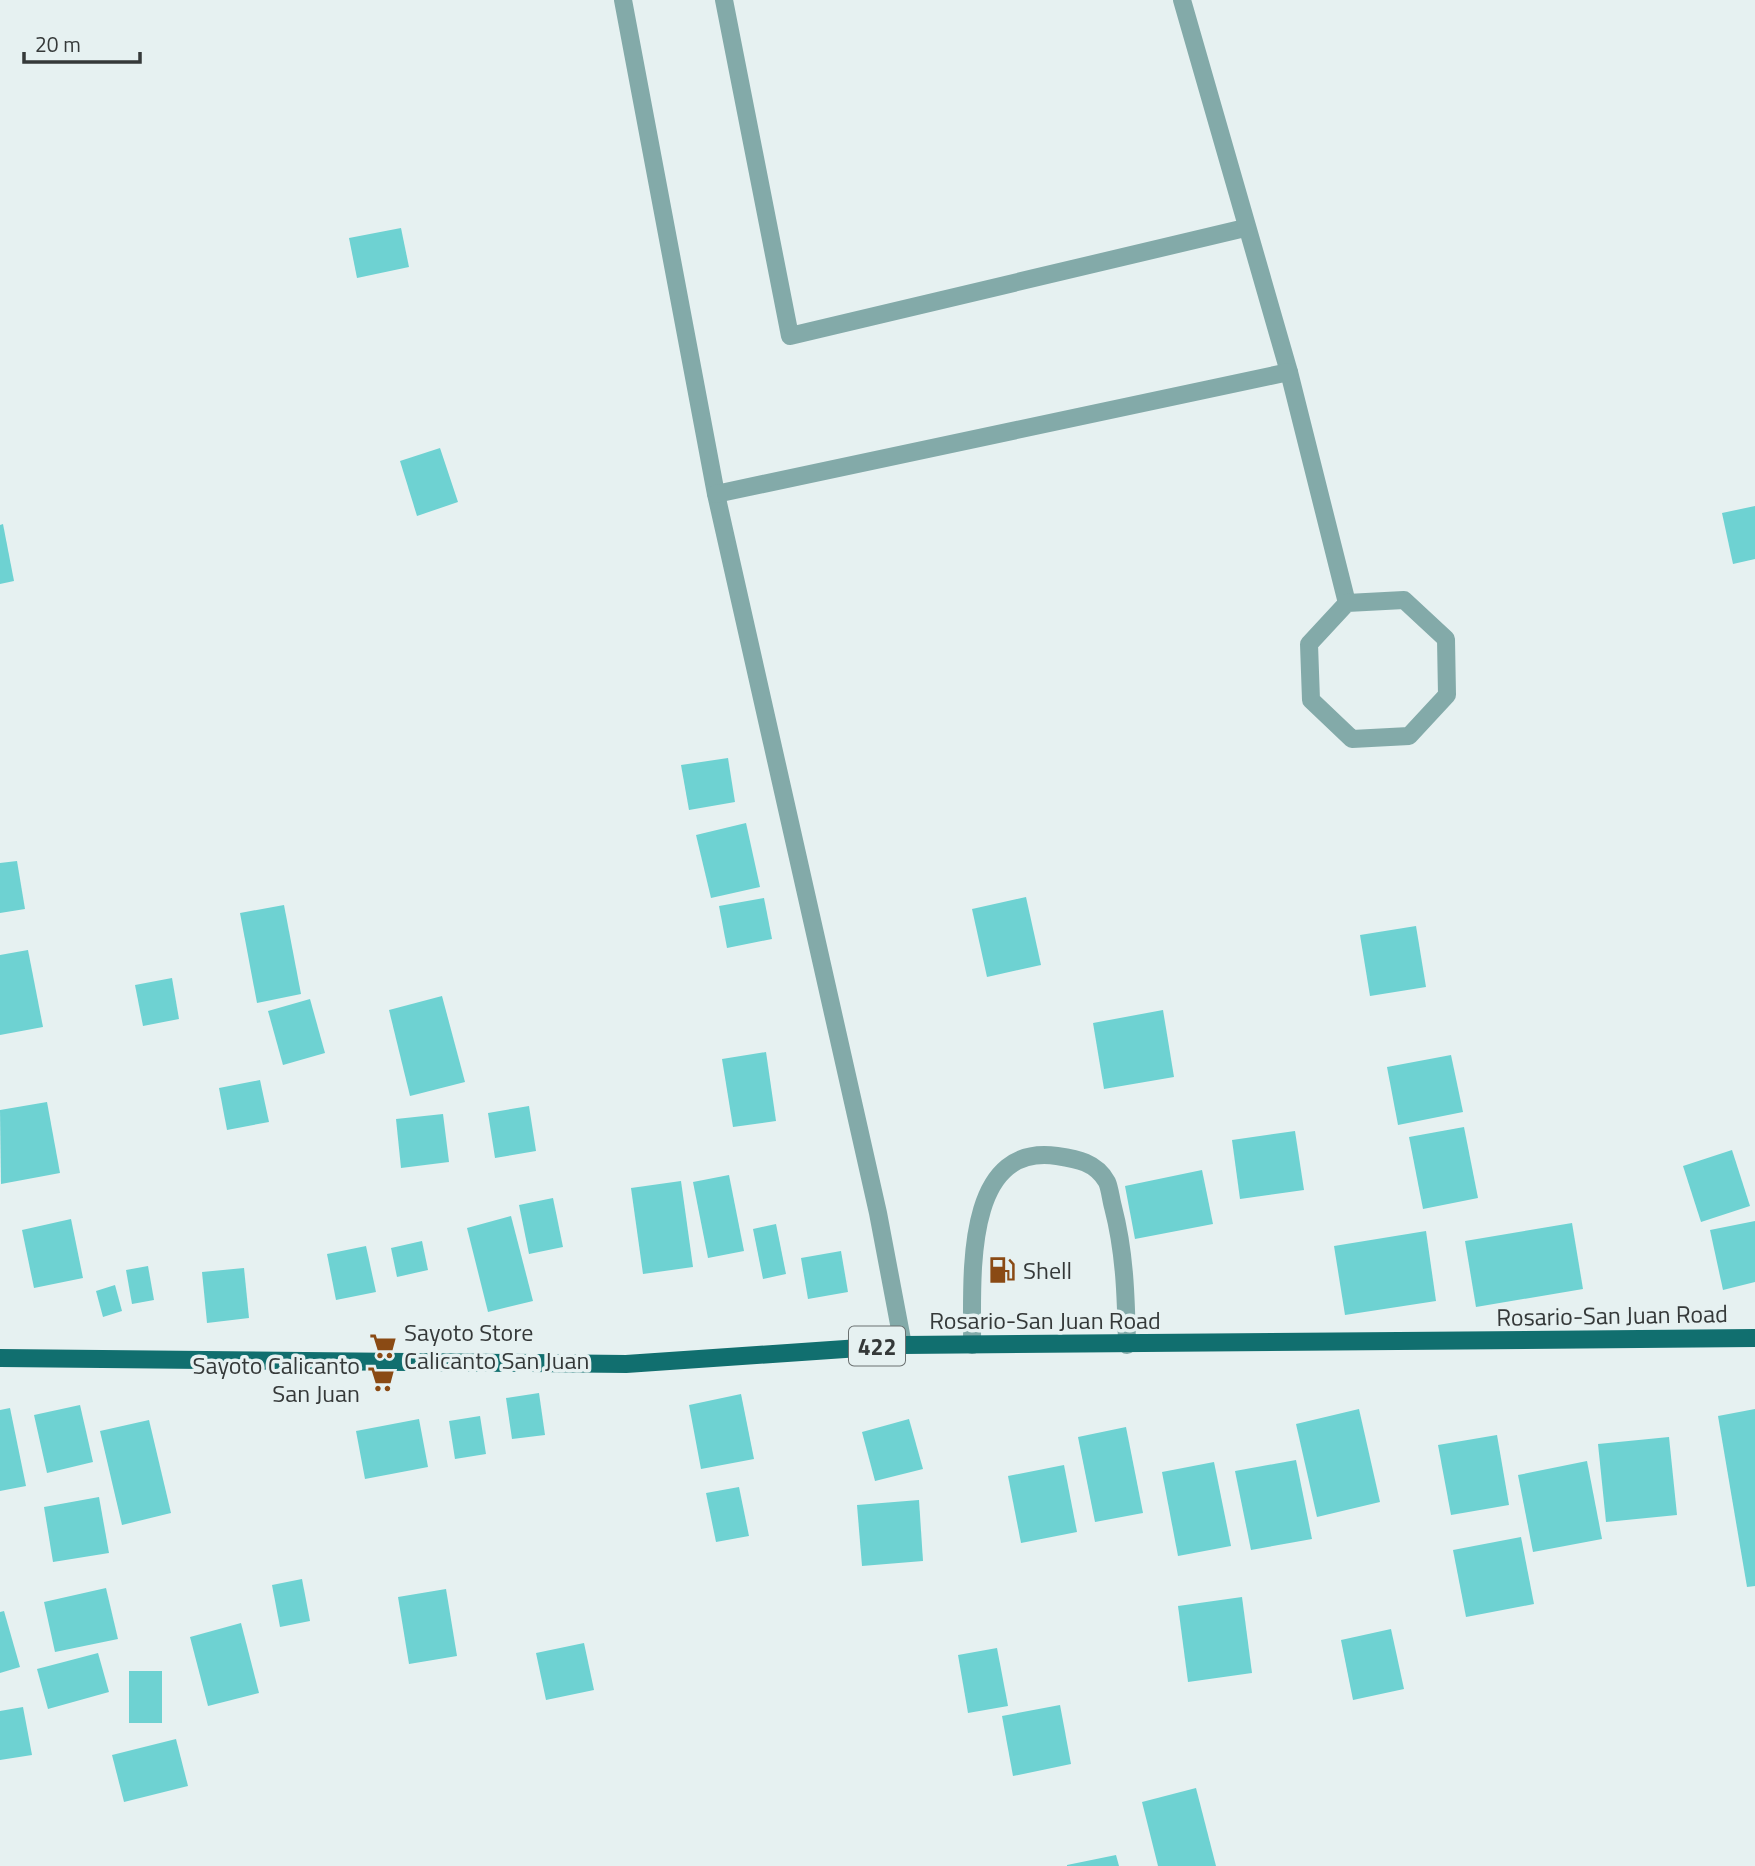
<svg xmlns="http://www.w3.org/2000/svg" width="1755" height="1866" viewBox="0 0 1755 1866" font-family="'Titillium Web',sans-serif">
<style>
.building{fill:#6ed2d2}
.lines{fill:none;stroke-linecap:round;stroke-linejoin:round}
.service{stroke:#83aaa9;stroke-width:18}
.primary{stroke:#116f6f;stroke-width:18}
.labels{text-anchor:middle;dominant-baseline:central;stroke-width:7;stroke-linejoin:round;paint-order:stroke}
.shield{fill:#e6f1f1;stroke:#6a7070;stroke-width:2}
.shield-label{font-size:23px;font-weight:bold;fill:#353939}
.poi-label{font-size:24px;fill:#353939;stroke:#e6f1f1;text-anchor:start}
.street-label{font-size:24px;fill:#353939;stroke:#e6f1f1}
</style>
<rect width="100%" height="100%" fill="#e6f1f1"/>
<!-- building -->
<g class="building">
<path d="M401,228L409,267L357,278L349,238Z"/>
<path d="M440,448L458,502L417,516L400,461Z"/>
<path d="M1755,506V559L1733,564L1722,513Z"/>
<path d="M3,524L14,581L0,584V525Z"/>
<path d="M728,758L735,802L689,810L681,765Z"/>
<path d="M746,823L760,887L711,898L696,835Z"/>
<path d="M17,861L25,909L0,913V863Z"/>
<path d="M1026,897L1041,965L987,977L972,909Z"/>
<path d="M764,898L772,939L727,948L719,906Z"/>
<path d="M284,905L301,994L257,1003L240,913Z"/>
<path d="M1416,926L1426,987L1370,996L1360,935Z"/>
<path d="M28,950L43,1027L0,1035V955Z"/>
<path d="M172,978L179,1019L143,1026L135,985Z"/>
<path d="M442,996L465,1082L410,1096L389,1010Z"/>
<path d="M310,999L325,1053L283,1065L268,1011Z"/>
<path d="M1163,1010L1174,1077L1104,1089L1093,1023Z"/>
<path d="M766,1052L776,1121L733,1127L722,1059Z"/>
<path d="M1451,1055L1463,1112L1398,1125L1387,1067Z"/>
<path d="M260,1080L269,1122L227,1130L219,1088Z"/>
<path d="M47,1102L60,1173L1,1184L0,1110Z"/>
<path d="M529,1106L536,1151L495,1158L488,1113Z"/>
<path d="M443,1114L449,1162L401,1168L396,1119Z"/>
<path d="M1464,1127L1478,1198L1423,1209L1409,1137Z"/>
<path d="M1295,1131L1304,1190L1240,1199L1232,1140Z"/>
<path d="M1732,1150L1750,1206L1701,1222L1683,1166Z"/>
<path d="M1202,1170L1213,1224L1135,1239L1125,1186Z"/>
<path d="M729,1175L744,1251L708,1258L693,1182Z"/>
<path d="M681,1181L693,1267L643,1274L631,1188Z"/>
<path d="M553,1198L563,1247L529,1254L519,1205Z"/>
<path d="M511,1216L533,1301L488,1312L467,1228Z"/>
<path d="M71,1219L83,1278L34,1288L22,1230Z"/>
<path d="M1755,1221V1282L1723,1290L1710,1230Z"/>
<path d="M1572,1223L1583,1289L1476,1307L1465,1241Z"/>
<path d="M776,1224L786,1274L763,1279L753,1229Z"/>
<path d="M1426,1231L1436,1301L1345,1315L1334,1246Z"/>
<path d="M422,1241L428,1270L397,1277L391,1248Z"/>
<path d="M366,1246L376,1292L336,1300L327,1254Z"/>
<path d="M841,1251L848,1292L808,1299L801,1258Z"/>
<path d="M148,1266L154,1300L132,1304L126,1270Z"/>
<path d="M244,1268L249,1318L207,1323L202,1272Z"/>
<path d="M115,1285L122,1311L103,1317L96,1291Z"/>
<path d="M539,1393L545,1435L512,1439L506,1398Z"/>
<path d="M741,1394L754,1459L701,1469L689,1405Z"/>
<path d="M80,1405L93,1462L47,1473L34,1415Z"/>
<path d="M10,1408L26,1486L0,1491V1410Z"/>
<path d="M1359,1409L1380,1502L1317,1517L1296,1424Z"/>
<path d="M1755,1409V1586L1747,1587L1718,1416Z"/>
<path d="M480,1416L486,1454L455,1459L449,1421Z"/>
<path d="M419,1419L428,1467L365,1479L356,1431Z"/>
<path d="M909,1419L923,1469L875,1481L862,1432Z"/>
<path d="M149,1420L171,1513L122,1525L100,1431Z"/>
<path d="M1126,1427L1143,1513L1095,1522L1078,1437Z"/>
<path d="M1497,1435L1509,1505L1451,1515L1438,1445Z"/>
<path d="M1669,1437L1677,1515L1606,1522L1598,1444Z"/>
<path d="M1296,1460L1312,1539L1251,1550L1235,1471Z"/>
<path d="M1587,1461L1602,1539L1533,1552L1518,1475Z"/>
<path d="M1214,1462L1231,1546L1178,1556L1162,1472Z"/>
<path d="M1064,1465L1077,1532L1021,1543L1008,1476Z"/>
<path d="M739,1487L749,1536L716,1542L706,1493Z"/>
<path d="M99,1497L109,1553L53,1562L44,1507Z"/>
<path d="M919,1500L923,1561L862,1566L857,1505Z"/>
<path d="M1521,1537L1534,1604L1466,1617L1453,1550Z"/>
<path d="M302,1579L310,1621L280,1627L272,1585Z"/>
<path d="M106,1588L118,1639L55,1652L44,1602Z"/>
<path d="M446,1589L457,1656L409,1664L398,1597Z"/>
<path d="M1242,1597L1252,1673L1188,1682L1178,1606Z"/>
<path d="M4,1611L20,1667L0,1673V1612Z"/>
<path d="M241,1623L259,1693L208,1706L190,1637Z"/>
<path d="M1391,1629L1404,1689L1353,1700L1341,1640Z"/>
<path d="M584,1643L594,1690L546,1700L536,1653Z"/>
<path d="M997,1648L1008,1706L968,1713L958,1655Z"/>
<path d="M98,1653L109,1692L48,1709L37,1669Z"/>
<rect x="129" y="1671" width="33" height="52"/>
<path d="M1060,1705L1071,1764L1013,1776L1002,1716Z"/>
<path d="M23,1707L32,1755L0,1760V1711Z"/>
<path d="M176,1739L188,1786L124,1802L112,1755Z"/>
<path d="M1196,1788L1216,1866H1158L1142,1802Z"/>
<path d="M1116,1855L1119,1866H1067V1865Z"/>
</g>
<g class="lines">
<!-- service -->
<g class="service">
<path d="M623,0L716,494L878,1213L903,1345"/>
<path d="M724,0L790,336L1245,228"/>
<path d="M1182,0L1289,372L1347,603"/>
<path d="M716,494L1289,372"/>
<path d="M1404,600L1446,639L1447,695L1409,736L1352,739L1311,700L1309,644L1347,603Z"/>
<path d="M972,1345C973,1283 961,1142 1057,1156C1077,1159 1096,1162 1107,1182C1110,1189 1111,1200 1113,1207C1125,1253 1126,1298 1127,1345"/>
</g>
<!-- primary -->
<path class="primary" d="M0,1358L626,1364L903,1345L1755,1338"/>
</g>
<!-- icons -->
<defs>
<symbol id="fuel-bare" viewBox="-9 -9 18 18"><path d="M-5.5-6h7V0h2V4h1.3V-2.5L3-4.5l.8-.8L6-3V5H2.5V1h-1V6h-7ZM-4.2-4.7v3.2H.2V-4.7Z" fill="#8a4a14" stroke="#e6f1f1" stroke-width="2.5" paint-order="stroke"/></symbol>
<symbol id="supermarket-bare" viewBox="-9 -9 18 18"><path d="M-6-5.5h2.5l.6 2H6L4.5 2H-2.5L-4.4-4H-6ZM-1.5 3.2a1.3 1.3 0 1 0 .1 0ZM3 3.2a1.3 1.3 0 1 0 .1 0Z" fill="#8a4a14" stroke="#e6f1f1" stroke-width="2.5" paint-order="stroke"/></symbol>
</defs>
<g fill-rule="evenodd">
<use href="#fuel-bare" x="983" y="1251" width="38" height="38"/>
<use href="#supermarket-bare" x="364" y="1327" width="38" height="38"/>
<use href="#supermarket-bare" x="362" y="1360" width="38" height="38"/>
</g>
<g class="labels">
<!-- shield labels -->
<rect class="shield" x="849" y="1326.5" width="56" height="39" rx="5"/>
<g class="shield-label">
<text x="877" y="1346">422</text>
</g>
<!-- poi labels -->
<g class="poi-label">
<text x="1023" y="1270">Shell</text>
<text x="404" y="1332">Sayoto Store<tspan x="404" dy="28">Calicanto San Juan</tspan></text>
<text x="360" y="1365" text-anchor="end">Sayoto Calicanto<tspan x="360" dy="28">San Juan</tspan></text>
</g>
<!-- street labels -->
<g class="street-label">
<text transform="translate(1612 1315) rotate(-1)">Rosario-San Juan Road</text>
<text x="1045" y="1320">Rosario-San Juan Road</text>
</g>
</g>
<!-- scale -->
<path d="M24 52v10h116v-10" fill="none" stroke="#353939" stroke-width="3.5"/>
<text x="35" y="52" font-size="21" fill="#353939" stroke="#e6f1f1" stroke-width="5" paint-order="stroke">20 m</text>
</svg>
